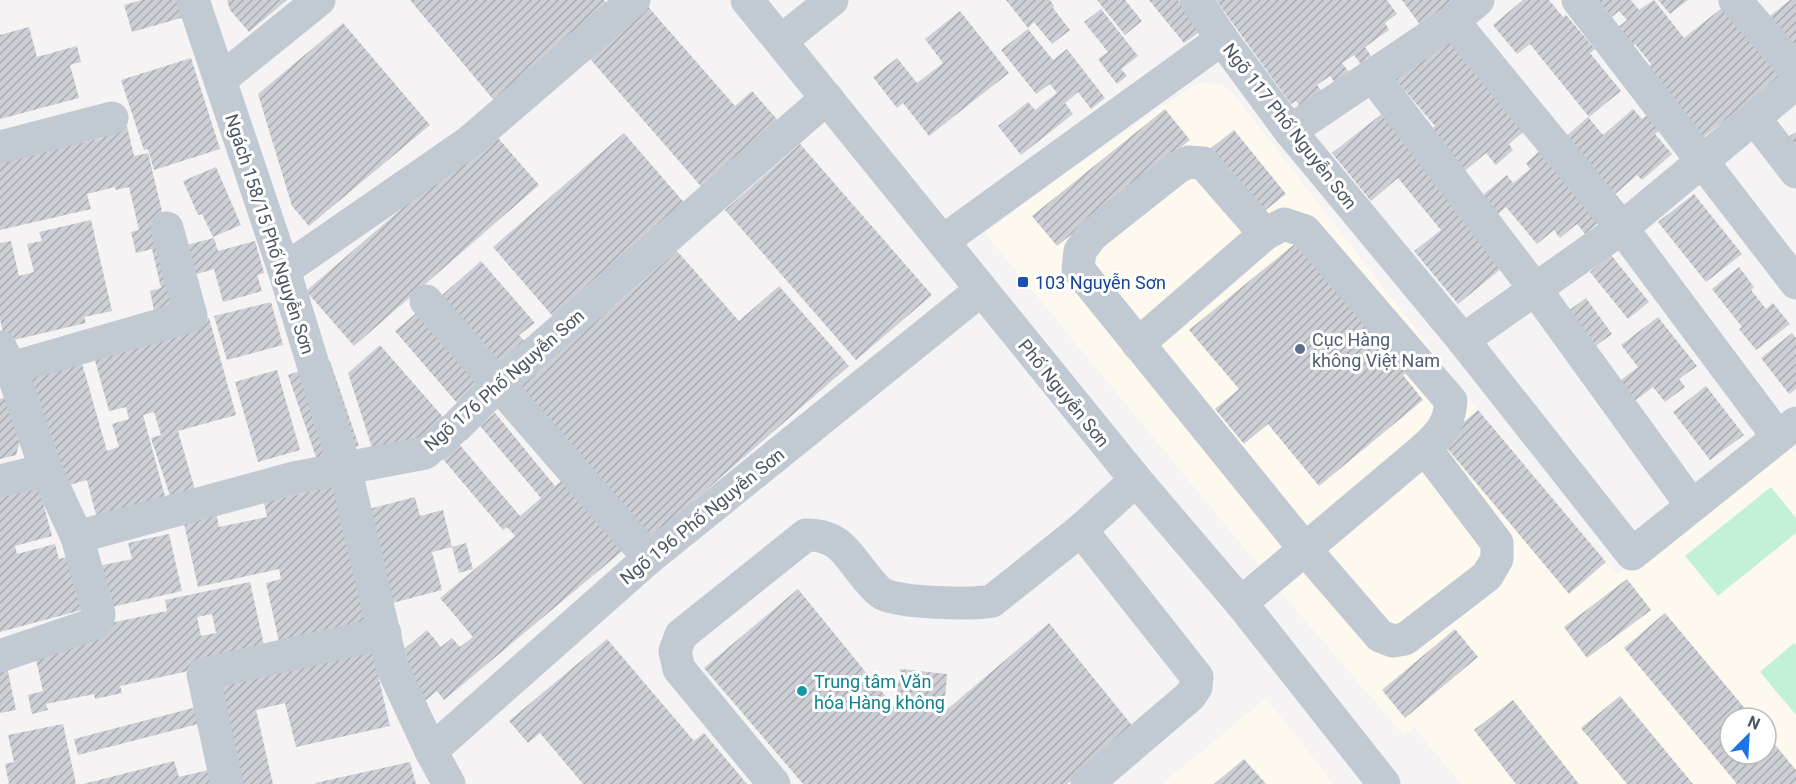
<svg xmlns="http://www.w3.org/2000/svg" width="1796" height="784" viewBox="0 0 1796 784" font-family="Roboto,sans-serif">
<style>
.commercial{fill:#fdf9ef;fill-rule:evenodd}
.pitch{fill:#c3f1d5}
.building{fill:url(#building-hatch);fill-rule:evenodd}
.lines{fill:none;stroke-linecap:round;stroke-linejoin:round}
.minor{stroke:#c1cad2;stroke-width:33}
.transit-dot{fill:#1a4fb4;stroke:#fff;stroke-width:2}
.service-dot{fill:#5c6f8a;stroke:#fff;stroke-width:2}
.culture-dot{fill:#0f9aa8;stroke:#fff;stroke-width:2}
.labels{text-anchor:middle;dominant-baseline:central;stroke-width:6;stroke-linejoin:round;paint-order:stroke}
.street-label{font-size:18px;fill:#4a5661;stroke:#fff}
.transit-label{font-size:18px;fill:#164399;stroke:#fff;text-anchor:start}
.service-label{font-size:18px;fill:#4e5e75;stroke:#fff;text-anchor:start}
.culture-label{font-size:18px;fill:#0d838f;stroke:#fff;text-anchor:start}
</style>
<defs>
<pattern id="building-hatch" width="6" height="6" patternUnits="userSpaceOnUse" patternTransform="scale(1.5)"><rect width="6" height="6" fill="#cdcfd5"/><path d="M-1 1l2-2M0 6l6-6M5 7l2-2" fill="none" stroke="#a8abb0"/></pattern>
</defs>
<rect width="100%" height="100%" fill="#f5f3f3"/>
<!-- commercial -->
<g class="commercial">
<path d="M1207,82L1221,85L1233,93L1478,410L1617,575L1786,440L1796,453V784H1461L1414,727L1403,735L1269,578L985,233L1067,172L1192,86ZM1730,718H1766V754H1730Z"/>
<path d="M1266,698L1334,784H1162Z"/>
</g>
<!-- pitch -->
<g class="pitch">
<path d="M1771,487L1796,518V533L1718,596L1685,556Z"/>
<path d="M1794,643L1796,645V715L1760,672Z"/>
</g>
<!-- building -->
<g class="building">
<path d="M142,0H184L188,16L132,32L124,5Z"/>
<path d="M227,0H287L249,32L230,10Z"/>
<path d="M410,0H604L612,10L497,104Z"/>
<path d="M1006,0H1050L1054,6L1053,8L1070,30L1052,44L1034,22L1028,28Z"/>
<path d="M1097,0H1125L1142,21L1125,35Z"/>
<path d="M1149,0H1178L1202,30L1184,43Z"/>
<path d="M1216,0H1387L1397,14L1385,23L1389,30L1365,47L1371,56L1360,63L1354,55L1342,63L1354,79L1340,89L1330,76L1317,85L1325,95L1303,111L1296,101L1291,104Z"/>
<path d="M1402,0H1457L1421,26Z"/>
<path d="M1523,0H1549L1563,17L1566,15L1595,49L1590,53L1621,91L1589,117L1530,44L1517,54L1493,25Z"/>
<path d="M1590,0H1631L1639,10L1654,0L1684,38L1727,4L1783,74L1694,145L1637,75L1651,64L1635,44L1627,51L1612,32L1627,20L1619,11L1607,21Z"/>
<path d="M1658,0H1688L1670,14Z"/>
<path d="M1790,0H1796V66L1761,23Z"/>
<path d="M643,1L735,106L752,91L782,125L705,191L584,52Z"/>
<path d="M1101,9L1138,56L1121,69L1127,76L1117,84L1098,59L1108,52L1084,22Z"/>
<path d="M960,11L1009,73L929,136L903,103L897,108L873,77L897,58L917,83L943,63L925,39Z"/>
<path d="M343,23L430,125L309,226L292,206L258,94Z"/>
<path d="M29,27L37,57L77,46L81,62L70,65L79,98L0,119V35Z"/>
<path d="M1028,29L1053,60L1067,49L1105,98L1091,109L1078,92L1065,103L1073,114L1021,155L998,126L1028,102L1035,110L1057,93L1050,84L1036,94L1001,50Z"/>
<path d="M1442,31L1527,129L1509,144L1513,150L1496,165L1486,153L1460,175L1426,134L1435,126L1391,74Z"/>
<path d="M191,58L220,149L154,170L148,149L144,150L121,80Z"/>
<path d="M1165,109L1190,140L1057,246L1032,216Z"/>
<path d="M1633,109L1642,119L1647,115L1660,130L1655,134L1672,154L1642,180L1637,175L1605,203L1555,146L1588,117L1603,135Z"/>
<path d="M1383,113L1507,264L1458,304L1414,251L1441,230L1398,178L1371,201L1332,153Z"/>
<path d="M127,126L134,156L148,153L165,224L178,310L155,315L150,291L161,288L152,249L136,253L131,232L139,230L129,187L116,190L115,187L87,194L91,209L0,230V155L75,144L103,138L102,131Z"/>
<path d="M1234,130L1286,194L1258,216L1206,152Z"/>
<path d="M492,131L539,185L354,346L306,291Z"/>
<path d="M1796,132V160L1783,140Z"/>
<path d="M624,133L687,206L556,320L493,247Z"/>
<path d="M800,144L932,295L856,360L725,210Z"/>
<path d="M1542,149L1602,220L1585,234L1577,224L1560,238L1554,230L1537,244L1506,207L1488,223L1472,204L1507,175L1513,183L1530,169L1526,163Z"/>
<path d="M216,167L241,225L213,237L202,214L198,215L183,181Z"/>
<path d="M1694,194L1742,254L1706,282L1658,222Z"/>
<path d="M91,220L112,311L84,317L86,323L5,342L0,319V243L11,241L19,276L34,272L27,244L42,241L39,232Z"/>
<path d="M214,238L218,251L255,241L264,273L257,275L262,291L223,302L214,269L190,276L182,246Z"/>
<path d="M1296,243L1411,369L1403,375L1423,400L1319,486L1268,424L1244,444L1215,409L1239,389L1189,330Z"/>
<path d="M677,251L739,321L779,286L849,366L643,545L512,394Z"/>
<path d="M1611,255L1649,302L1628,319L1590,272Z"/>
<path d="M481,261L535,323L519,335L527,344L493,374L433,303Z"/>
<path d="M1739,267L1754,287L1751,290L1766,309L1773,303L1790,324L1756,350L1739,329L1742,327L1712,289Z"/>
<path d="M1586,298L1612,334L1590,350L1564,314Z"/>
<path d="M271,302L283,345L227,360L214,316Z"/>
<path d="M427,304L490,377L458,404L395,331Z"/>
<path d="M1658,317L1697,366L1679,379L1685,387L1665,402L1653,387L1627,407L1612,387L1638,367L1621,345Z"/>
<path d="M209,318L236,415L178,431L195,490L170,496L151,438L161,435L154,412L143,415L166,500L97,519L87,480L62,487L23,369L82,363L107,451L119,447L112,424L129,419L126,407L109,411L92,350Z"/>
<path d="M1792,333L1796,338V389L1789,394L1761,358Z"/>
<path d="M380,345L443,417L411,445L374,454L348,373Z"/>
<path d="M330,361L359,446L317,460L288,375Z"/>
<path d="M277,370L300,450L258,462L235,382Z"/>
<path d="M1706,386L1744,435L1710,460L1673,412Z"/>
<path d="M12,395L23,431L16,455L0,459V399Z"/>
<path d="M1478,410L1606,562L1569,594L1441,441Z"/>
<path d="M495,413L555,486L572,472L632,543L444,700L437,691L425,701L395,666L407,656L403,650L427,630L441,647L452,638L460,647L473,637L440,598L515,536L507,527L503,530L442,458L459,444L520,516L541,498L480,426Z"/>
<path d="M38,484L52,536L15,546L17,554L55,544L59,559L75,555L89,608L0,632V495Z"/>
<path d="M340,485L373,631L281,651L266,583L281,579L279,569L198,587L183,519L216,512L219,527L267,517L264,502Z"/>
<path d="M415,497L420,516L443,510L452,547L432,552L442,590L385,605L361,511Z"/>
<path d="M169,534L182,591L103,609L93,567L132,559L128,543Z"/>
<path d="M466,543L473,569L459,573L452,547Z"/>
<path d="M1627,579L1651,610L1587,658L1564,627Z"/>
<path d="M250,582L266,654L120,686L122,693L95,699L94,694L46,704L48,710L32,714L28,695L43,691L35,655L106,624L167,611L165,600ZM212,614L216,633L201,636L197,617Z"/>
<path d="M798,589L895,708L900,669L947,674L944,712L1049,623L1135,729L1067,784H803L704,668Z"/>
<path d="M1665,613L1753,718H1730V754H1766V734L1796,770V784H1737L1624,648Z"/>
<path d="M1455,629L1478,657L1405,718L1382,690Z"/>
<path d="M607,639L694,741L704,733L747,784H583L540,733L528,743L509,721Z"/>
<path d="M370,641L390,726L296,747L285,703L256,710L273,784H237L212,677Z"/>
<path d="M7,667L16,710L0,713V669Z"/>
<path d="M1620,696L1693,784H1627L1581,728Z"/>
<path d="M1513,700L1579,784H1516L1474,730Z"/>
<path d="M197,707L202,723L78,755L74,739Z"/>
<path d="M63,724L76,784H9L5,764L14,762L8,735Z"/>
<path d="M1244,759L1266,784H1214Z"/>
<path d="M174,761L179,777L208,770L212,784H83Z"/>
<path d="M410,762L416,784H316L315,783Z"/>
</g>
<g class="lines">
<!-- minor -->
<g class="minor">
<path d="M193,0L284,270L345,468L392,667L431,751L449,784"/>
<path d="M747,0L1136,480L1241,603L1384,784"/>
<path d="M1196,0L1222,39"/>
<path d="M1578,0L1796,283"/>
<path d="M1735,0L1796,71"/>
<path d="M1453,21L1622,228L1778,437"/>
<path d="M781,41L832,0"/>
<path d="M1372,75L1535,289L1692,506"/>
<path d="M220,80L319,0"/>
<path d="M1755,119L1796,172"/>
<path d="M1290,131L1453,21L1478,0"/>
<path d="M0,147L112,118"/>
<path d="M1265,234L1203,163L1189,162L1178,167L1092,235L1080,251L1078,269L1304,548L1380,636L1393,641L1405,639L1487,576L1497,559V543L1425,448"/>
<path d="M943,241L1222,39L1290,131L1463,340L1632,554L1796,423"/>
<path d="M284,270L469,142L634,0"/>
<path d="M426,301L649,558"/>
<path d="M1463,340L1622,228L1796,83"/>
<path d="M1138,344L1265,234L1284,224L1305,231L1451,401C1449,425 1441,433 1425,448L1241,603"/>
<path d="M0,347L11,368L46,470L77,537L99,614L98,620L94,624L0,656"/>
<path d="M11,368L191,316L167,228"/>
<path d="M0,481L46,470"/>
<path d="M1081,530L1197,677L1196,687L1190,696L1087,784"/>
<path d="M77,537L294,478L425,453L457,426L499,384L827,98"/>
<path d="M431,751L649,558L981,290"/>
<path d="M227,784L203,674L385,633"/>
<path d="M774,784L679,669L675,651L681,635L806,535C839,534 847,554 866,577C871,583 876,590 883,594C899,603 973,605 992,601L1081,530L1136,480"/>
</g>
</g>
<!-- markers -->
<rect class="transit-dot" x="1017" y="276" width="12" height="12" rx="3"/>
<circle class="service-dot" cx="1300" cy="349" r="6"/>
<circle class="culture-dot" cx="802" cy="691" r="6"/>
<g class="labels">
<!-- street labels -->
<g class="street-label">
<text transform="translate(1290 126) rotate(52)">Ngõ 117 Phố Nguyễn Sơn</text>
<text transform="translate(270 234) rotate(72)">Ngách 158/15 Phố Nguyễn Sơn</text>
<text transform="translate(504 380) rotate(-41)">Ngõ 176 Phố Nguyễn Sơn</text>
<text transform="translate(1064 393) rotate(51)">Phố Nguyễn Sơn</text>
<text transform="translate(702 516) rotate(-39)">Ngõ 196 Phố Nguyễn Sơn</text>
</g>
<!-- transit labels -->
<g class="transit-label">
<text x="1035" y="282">103 Nguyễn Sơn</text>
</g>
<!-- service labels -->
<g class="service-label">
<text x="1312" y="339">Cục Hàng<tspan x="1312" dy="21">không Việt Nam</tspan></text>
</g>
<!-- culture labels -->
<g class="culture-label">
<text x="814" y="681">Trung tâm Văn<tspan x="814" dy="21">hóa Hàng không</tspan></text>
</g>
</g>
<!-- north arrow -->
<g transform="translate(1748 736) rotate(24)"><circle r="28" fill="#ffffff" stroke="#b7bbc0" stroke-width="1.5"/>
<path d="M0-4.5L10 22L0 15L-10 22Z" fill="#1a73e8"/>
<text y="-9" font-size="16" font-weight="bold" text-anchor="middle" fill="#4a5661">N</text>
</g>
</svg>
